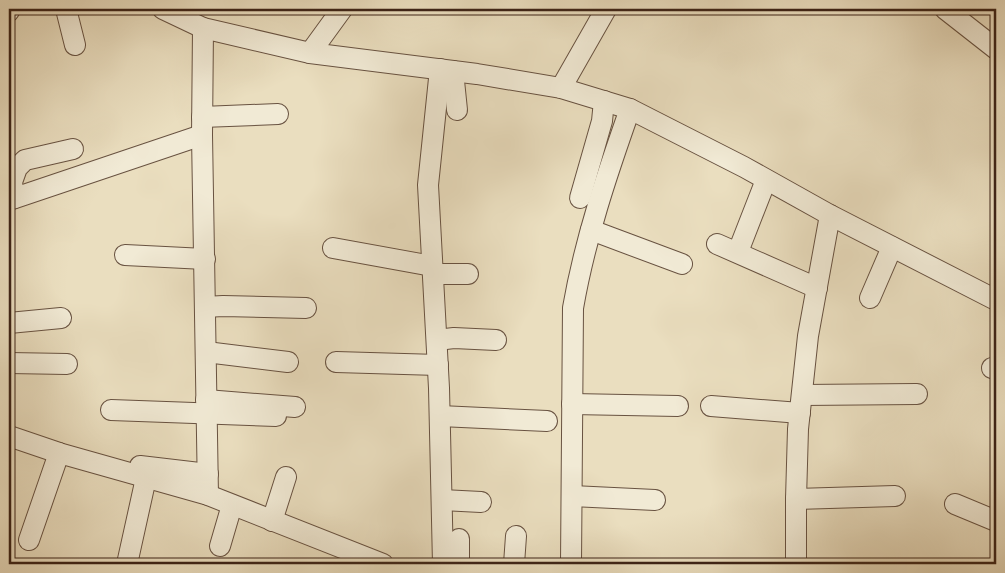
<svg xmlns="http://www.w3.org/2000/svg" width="1005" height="573" viewBox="0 0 1005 573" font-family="'Libre Bodoni',serif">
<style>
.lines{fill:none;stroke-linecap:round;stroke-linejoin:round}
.minor-casing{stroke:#685241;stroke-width:22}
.minor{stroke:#f1ead5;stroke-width:20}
</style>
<rect width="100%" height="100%" fill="#eadebf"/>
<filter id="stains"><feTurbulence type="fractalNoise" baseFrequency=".004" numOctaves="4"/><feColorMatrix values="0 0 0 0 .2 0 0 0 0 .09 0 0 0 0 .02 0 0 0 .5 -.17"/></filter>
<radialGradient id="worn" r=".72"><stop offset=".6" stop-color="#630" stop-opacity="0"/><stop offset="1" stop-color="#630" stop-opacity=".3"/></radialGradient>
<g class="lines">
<defs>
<g id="minor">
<path d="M66,9L75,45"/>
<path d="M163,9L203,28L310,53L477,74L561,88L630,109L744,167L830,215L996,300"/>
<path d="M945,9L996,49"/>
<path d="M9,11L10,9"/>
<path d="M203,28L202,135L208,495"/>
<path d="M310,53L342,9"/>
<path d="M440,69L428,185L439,388L443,564"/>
<path d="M453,71L457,110"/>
<path d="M561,88L606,9"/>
<path d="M202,117L278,114"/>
<path d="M14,198L12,182L17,168L25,160L73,149"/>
<path d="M580,198L602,121L604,101"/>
<path d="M9,200L202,135"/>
<path d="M591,230L682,264"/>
<path d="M717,244L817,288"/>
<path d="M741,244L766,180"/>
<path d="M333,248L432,266"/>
<path d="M125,255L205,259"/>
<path d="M433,274H468"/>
<path d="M870,298L892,247"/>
<path d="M205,307L223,306L306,308"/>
<path d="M9,323L61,318"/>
<path d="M437,340L454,338L496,340"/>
<path d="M206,352L288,362"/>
<path d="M336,362L438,365"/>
<path d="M9,363L67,364"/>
<path d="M992,368L996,369"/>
<path d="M802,395L917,394"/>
<path d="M206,400L295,407"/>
<path d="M572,404L678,406"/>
<path d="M711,406L800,413"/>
<path d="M111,410L276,416"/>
<path d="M440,416L547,421"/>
<path d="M9,436L59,453L208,495L383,564"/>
<path d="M140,466L208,474"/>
<path d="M572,496L655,500"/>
<path d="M796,499L895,496"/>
<path d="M442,500L481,502"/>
<path d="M955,504L996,521"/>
<path d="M272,521L286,477"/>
<path d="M459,539V564"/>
<path d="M29,540L59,453"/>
<path d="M220,546L232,505"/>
<path d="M127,564L146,478"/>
<path d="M514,564L516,536"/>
<path d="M571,564L573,308C585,239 607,174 630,109"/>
<path d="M796,564V499L798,429L808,336L830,215"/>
</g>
</defs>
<!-- minor casing -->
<use href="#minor" class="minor-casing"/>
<!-- minor -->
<use href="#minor" class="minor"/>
</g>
<!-- margin -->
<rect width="1005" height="573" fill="none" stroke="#eadebf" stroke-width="30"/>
<rect x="10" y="10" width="985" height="553" fill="none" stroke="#3c2317" stroke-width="2.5"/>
<rect x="15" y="15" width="975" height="543" fill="none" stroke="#3c2317"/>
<rect width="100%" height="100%" filter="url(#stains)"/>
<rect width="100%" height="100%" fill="url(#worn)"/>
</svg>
